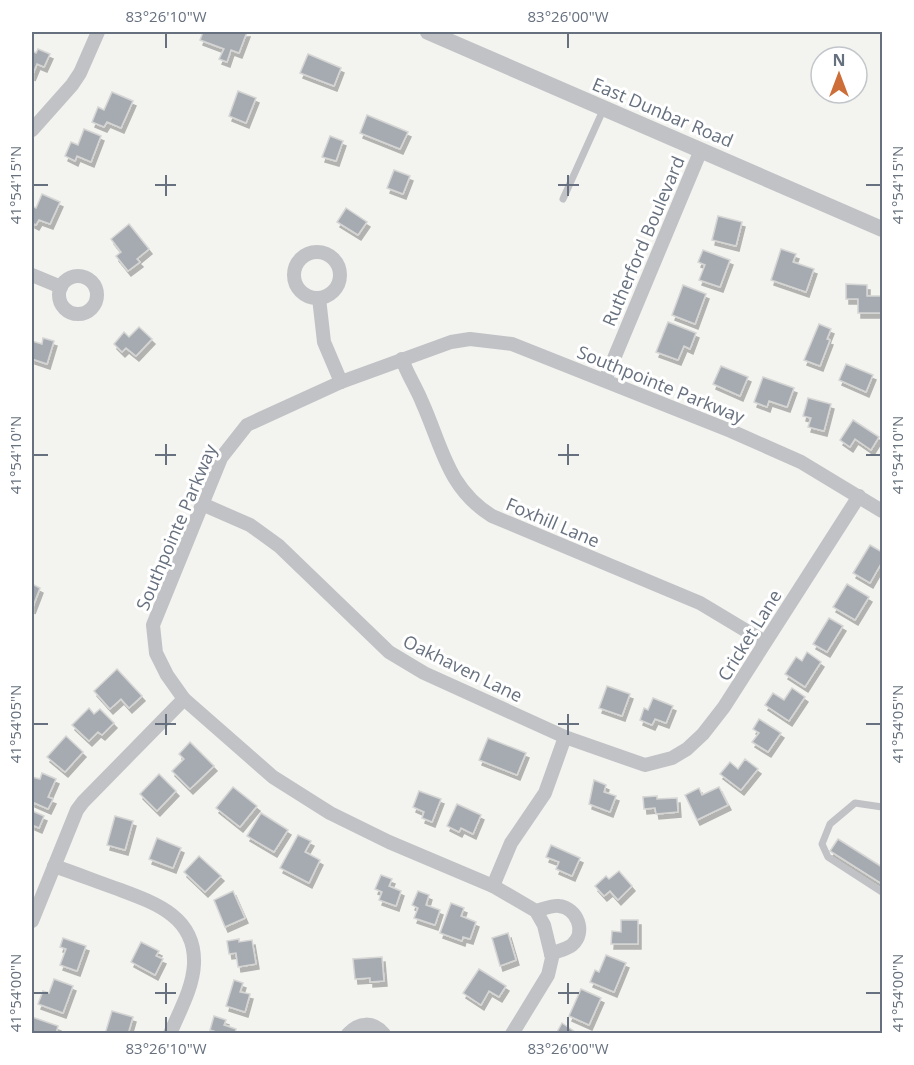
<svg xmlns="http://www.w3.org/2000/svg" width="914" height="1065" viewBox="0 0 914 1065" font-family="'Open Sans',sans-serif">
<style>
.building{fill:#a6abb2;stroke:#d5d5d3;stroke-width:1.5;filter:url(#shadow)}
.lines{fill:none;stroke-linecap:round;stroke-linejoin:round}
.service{stroke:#c0c2c5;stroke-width:7}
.minor{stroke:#c0c2c5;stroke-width:14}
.tertiary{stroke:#c0c2c5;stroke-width:16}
.ticks{fill:none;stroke:#66707e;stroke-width:2}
.labels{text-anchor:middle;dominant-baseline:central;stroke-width:6;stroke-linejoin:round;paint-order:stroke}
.street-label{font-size:18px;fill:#66707e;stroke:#fff}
.neatline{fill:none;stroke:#66707e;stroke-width:2}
.ticks-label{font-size:15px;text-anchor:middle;fill:#66707e}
</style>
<defs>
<filter id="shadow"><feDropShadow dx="3" dy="5" stdDeviation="0" flood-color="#0004"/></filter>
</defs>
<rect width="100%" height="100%" fill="#f3f4f0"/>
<!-- building -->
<g class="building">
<path d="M203,32H247L239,53L231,50L227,62L219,59L224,49L200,40Z"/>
<path d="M38,49L50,54L44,67L37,64L32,76V51L36,53Z"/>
<path d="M308,54L341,68L334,86L300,73Z"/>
<path d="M238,91L256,98L246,123L229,116Z"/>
<path d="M112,92L133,101L121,128L107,122L104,127L92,122L98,107L104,110Z"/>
<path d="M367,115L408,132L400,149L360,133Z"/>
<path d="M84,129L101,136L91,162L77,156L75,161L65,156L71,142L78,145Z"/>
<path d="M330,136L343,141L336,161L322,157Z"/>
<path d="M394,170L410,176L403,194L387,188Z"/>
<path d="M42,194L60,202L50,224L39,220L36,225L32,223V206L36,208Z"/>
<path d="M346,208L367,222L358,235L337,222Z"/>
<path d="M718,216L742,222L736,246L712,240Z"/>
<path d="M129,224L149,249L137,259L140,262L128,271L116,256L121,252L111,239Z"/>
<path d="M781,249L796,254L793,262L814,269L806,292L771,280Z"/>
<path d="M703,250L730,260L720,287L699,280L705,265L698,262Z"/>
<path d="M846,284L867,285V296H882V313H858V299H846Z"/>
<path d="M683,285L706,294L695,324L672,315Z"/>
<path d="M668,322L696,333L690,349L684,346L678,360L656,352Z"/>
<path d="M819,324L831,329L827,339L830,340L820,366L804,360Z"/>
<path d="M139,327L152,339L136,356L126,348L122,352L114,344L124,332L129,337Z"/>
<path d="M43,338L54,341L47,364L32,359V341L42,344Z"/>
<path d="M846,364L873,375L866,392L839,380Z"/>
<path d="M721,366L748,377L740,396L713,384Z"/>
<path d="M763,377L794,388L787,407L769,401L767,407L754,402Z"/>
<path d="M808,398L831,404L824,431L808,427L811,418L803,416Z"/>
<path d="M853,420L879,437L871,450L855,439L850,447L840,440Z"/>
<path d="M870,545L882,552V562L870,583L853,573Z"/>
<path d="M32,584L40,588L32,609Z"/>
<path d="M847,584L869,597L855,620L833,607Z"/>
<path d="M829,618L843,626L827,652L813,644Z"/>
<path d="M807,652L821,662L805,687L785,674L796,657L802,661Z"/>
<path d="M117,669L142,696L129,708L121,699L110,709L94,691Z"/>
<path d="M607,686L630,694L622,716L599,708Z"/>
<path d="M792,688L805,697L789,721L765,705L773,693L784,700Z"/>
<path d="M653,698L673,706L666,723L655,719L652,725L640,720L644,708L648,710Z"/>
<path d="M89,708L94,714L100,709L114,723L102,735L98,732L89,741L72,725Z"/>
<path d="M759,719L781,733L768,752L752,742L759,733L753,729Z"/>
<path d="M66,736L83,752L65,772L47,757Z"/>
<path d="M488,738L526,753L517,775L479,760Z"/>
<path d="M190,742L214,766L190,789L172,771L184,759L179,754Z"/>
<path d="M745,759L758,769L741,790L720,774L730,762L738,769Z"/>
<path d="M42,773L56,779L48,797L53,799L48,809L32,802V777L40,779Z"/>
<path d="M159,774L176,791L157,811L140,794Z"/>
<path d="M594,780L606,785L604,792L616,796L610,812L589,804Z"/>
<path d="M233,787L257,806L240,827L216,808Z"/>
<path d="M719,787L728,805L697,820L685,795L699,788L702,795Z"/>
<path d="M419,791L441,799L432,822L422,818L424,812L413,807Z"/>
<path d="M657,796V799L677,798L678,812L656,814L655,808L644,809L643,797Z"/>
<path d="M457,804L481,815L473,834L461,828L459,832L447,826Z"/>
<path d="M32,811L44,816L39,828L32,825Z"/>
<path d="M261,813L288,830L274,852L247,836Z"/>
<path d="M115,816L133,821L125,850L107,845Z"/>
<path d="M298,835L311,841L305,852L320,860L309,883L280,868Z"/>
<path d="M157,838L181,848L173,868L149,859Z"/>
<path d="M838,839L882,867V884L830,851Z"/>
<path d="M551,845L580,858L572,876L556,869L559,862L546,857Z"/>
<path d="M199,856L221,876L205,892L184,872Z"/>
<path d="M619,871L632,886L618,900L610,891L604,896L595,886L606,876L609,879Z"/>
<path d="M381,875L392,879L389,886L401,891L396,906L379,900L382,892L375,889Z"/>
<path d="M233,891L245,918L225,927L214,900Z"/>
<path d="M418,891L429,895L426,905L440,910L435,925L414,918L418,908L412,905Z"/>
<path d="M451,903L464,908L461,916L476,922L470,939L463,937L462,941L440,933Z"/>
<path d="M621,920H638V944H611L612,931L621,932Z"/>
<path d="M508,933L516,960L500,966L492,938Z"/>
<path d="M63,938L86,946L77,971L60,965L66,949L60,947Z"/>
<path d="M239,939V942L252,940L256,964L238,967L236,953L229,954L227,941Z"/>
<path d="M141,942L159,951L156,956L163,959L155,975L131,962Z"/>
<path d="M606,955L626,963L614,992L590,982L595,970L599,972Z"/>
<path d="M382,957L384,981L370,982V978L355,979L353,959Z"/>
<path d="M479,969L506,986L499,997L489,991L481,1005L463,993Z"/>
<path d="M54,979L73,986L63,1013L38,1004L43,991L49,993Z"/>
<path d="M234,980L243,983L240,992L250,994L245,1012L226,1006Z"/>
<path d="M581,989L601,998L589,1025L569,1016Z"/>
<path d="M112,1011L133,1017L128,1034H105Z"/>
<path d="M214,1016L226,1020L224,1025L236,1029L235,1034H214V1031L210,1030Z"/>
<path d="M32,1017L58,1026L56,1034H33L32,1031Z"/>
<path d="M562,1023L578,1034H556Z"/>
</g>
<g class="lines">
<!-- service -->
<g class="service">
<path d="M563,199L604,108"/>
<path d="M882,807L855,803L830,824L822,844L828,857L882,892"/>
</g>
<!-- minor -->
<g class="minor">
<path d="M32,130L72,85L80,73L98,32"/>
<circle cx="317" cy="275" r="23"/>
<path d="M32,275L61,287"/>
<circle cx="78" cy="295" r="19"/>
<path d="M319,298L324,342L341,382"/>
<path d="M402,359C407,374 416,387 422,402C442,446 447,488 492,516L700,603L765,642"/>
<path d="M605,380L701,150"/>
<path d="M202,504L250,525L279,546L389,652L424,673L565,737L645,765L672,758L687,749L703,734L724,707L859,496"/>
<path d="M54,866C75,873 95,881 115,888C152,902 196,915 194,964C193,988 179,1012 170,1034"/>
<path d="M493,886L511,843L545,793L565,737"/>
<path d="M536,911C543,909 552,905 559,906C577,908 587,932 572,945C567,949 558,951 551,954"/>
<path d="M32,921L77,810L83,802L184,699"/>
<path d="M348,1034C359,1022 373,1021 384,1034"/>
<path d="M512,1034L548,975L552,958L544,925L536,911L493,886L389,842L330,813L273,777L184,699L167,675L156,653L153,625L221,458L247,425L341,382L451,342L470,339L512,344L731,431L801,462L882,511"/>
</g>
<!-- tertiary -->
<path class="tertiary" d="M428,32L882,229"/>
</g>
<!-- ticks -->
<path class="ticks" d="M166,33V48M568,33V48M166,175V196M568,175V196M33,185H48M155,185H176M558,185H579M866,185H881M166,444V465M568,444V465M33,455H48M155,455H176M558,455H579M866,455H881M166,714V735M568,714V735M33,724H48M155,724H176M558,724H579M866,724H881M166,983V1004M568,983V1004M33,993H48M155,993H176M558,993H579M866,993H881M166,1017V1032M568,1017V1032"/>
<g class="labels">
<!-- street labels -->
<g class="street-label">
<text transform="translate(663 112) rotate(23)">East Dunbar Road</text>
<text transform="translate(643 241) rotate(-67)">Rutherford Boulevard</text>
<text transform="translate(661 384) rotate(22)">Southpointe Parkway</text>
<text transform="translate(553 522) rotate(23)">Foxhill Lane</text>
<text transform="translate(176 527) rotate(-67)">Southpointe Parkway</text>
<text transform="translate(749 635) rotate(-58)">Cricket Lane</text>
<text transform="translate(463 668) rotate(26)">Oakhaven Lane</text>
</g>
</g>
<!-- border -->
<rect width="914" height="1065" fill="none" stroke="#ffffff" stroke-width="66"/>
<!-- north arrow -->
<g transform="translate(839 75)"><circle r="28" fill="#ffffff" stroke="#c2c6cb" stroke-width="1.5"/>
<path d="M0-4.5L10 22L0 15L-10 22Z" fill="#cd6d37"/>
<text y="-9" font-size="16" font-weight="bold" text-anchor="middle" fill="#66707e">N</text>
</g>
<rect x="33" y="33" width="848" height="999" class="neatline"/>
<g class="ticks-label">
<text x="166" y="22">83°26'10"W</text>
<text x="568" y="22">83°26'00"W</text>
<text transform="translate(16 185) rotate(-90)" y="5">41°54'15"N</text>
<text transform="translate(898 185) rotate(-90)" y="5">41°54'15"N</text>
<text transform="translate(16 455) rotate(-90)" y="5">41°54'10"N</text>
<text transform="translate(898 455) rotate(-90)" y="5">41°54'10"N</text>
<text transform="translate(16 724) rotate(-90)" y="5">41°54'05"N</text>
<text transform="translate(898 724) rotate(-90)" y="5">41°54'05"N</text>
<text transform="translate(16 993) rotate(-90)" y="5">41°54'00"N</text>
<text transform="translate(898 993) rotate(-90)" y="5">41°54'00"N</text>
<text x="166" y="1054">83°26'10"W</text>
<text x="568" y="1054">83°26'00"W</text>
</g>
</svg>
